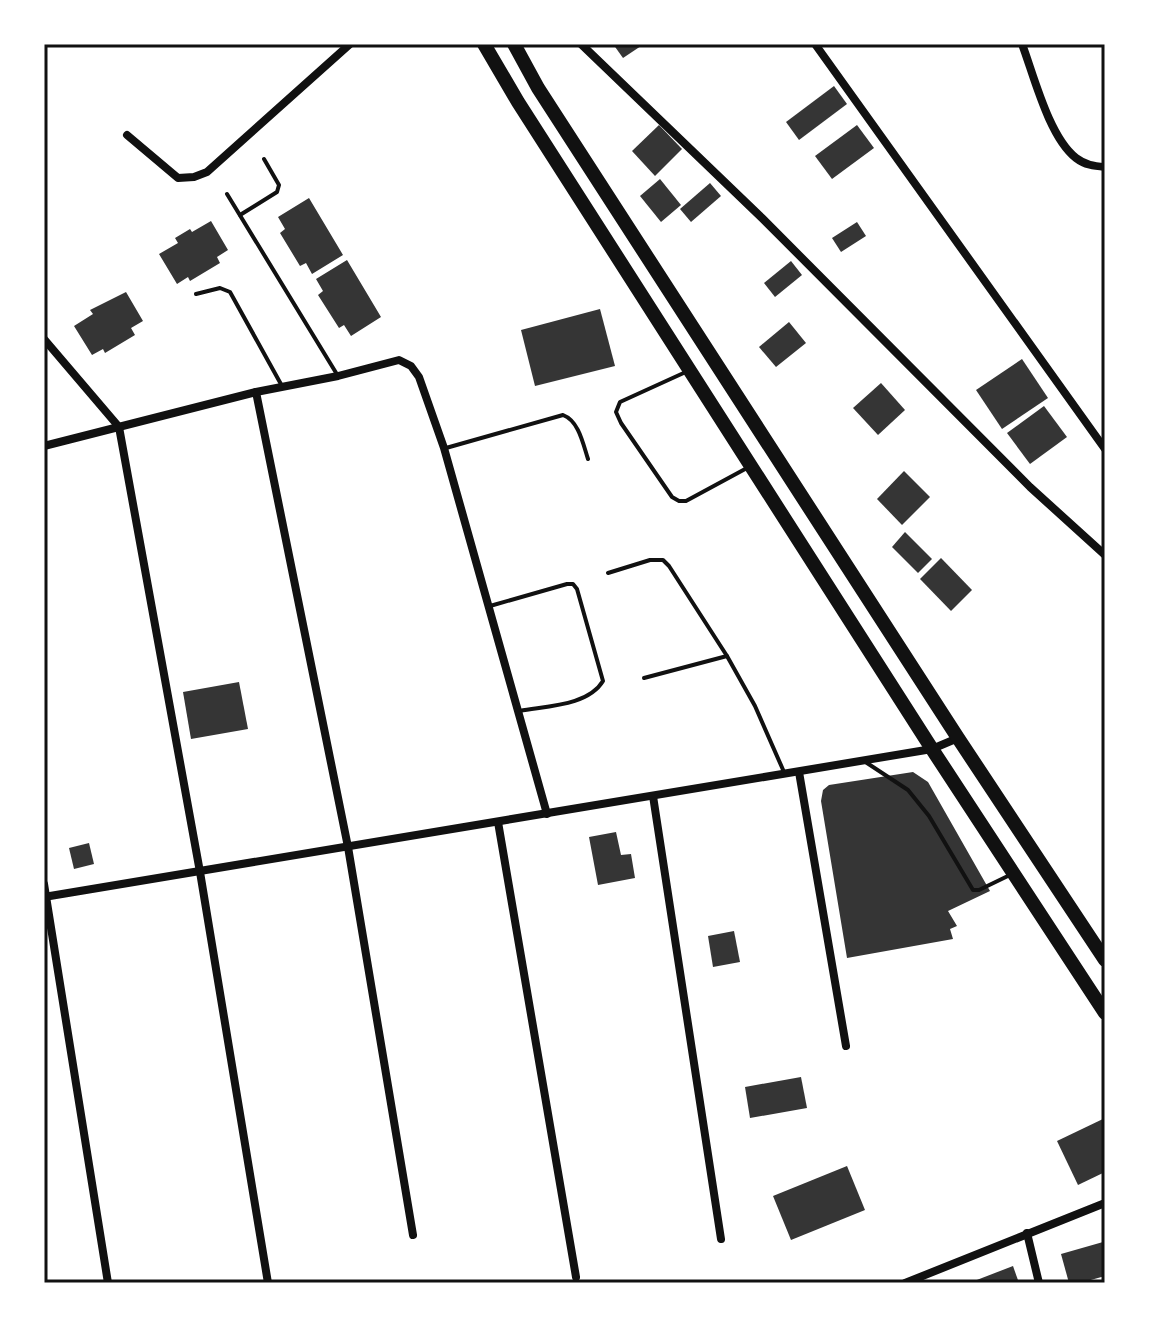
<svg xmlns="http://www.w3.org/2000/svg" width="1149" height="1327" viewBox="0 0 1149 1327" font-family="Barlow,sans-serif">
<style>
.building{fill:#353535}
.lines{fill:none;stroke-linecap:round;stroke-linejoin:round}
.service{stroke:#111;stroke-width:4}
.minor{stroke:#111;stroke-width:8}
.primary{stroke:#111;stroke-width:14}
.neatline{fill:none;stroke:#111;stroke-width:3}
</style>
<rect width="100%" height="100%" fill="#fff"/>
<!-- building -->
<g class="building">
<path d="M613,44H644L623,58Z"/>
<path d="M834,86L847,104L799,140L786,122Z"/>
<path d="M659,125L682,149L655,176L632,151Z"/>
<path d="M857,125L874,148L832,179L815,156Z"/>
<path d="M660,179L681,205L661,222L640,196Z"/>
<path d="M710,183L721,196L691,222L680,209Z"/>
<path d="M309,198L343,255L312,274L306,263L300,266L280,233L285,229L278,217Z"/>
<path d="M211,221L228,250L217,257L220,263L190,281L188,277L177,284L159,254L178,243L175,238L190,229L192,232Z"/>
<path d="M857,222L866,236L841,252L832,238Z"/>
<path d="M347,260L381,317L351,336L344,325L339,328L318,295L323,291L316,279Z"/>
<path d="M791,261L802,275L775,297L764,283Z"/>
<path d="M126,292L143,321L131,328L135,335L105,353L103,349L92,355L74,326L93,314L90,310Z"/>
<path d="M600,309L615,366L535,386L521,330Z"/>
<path d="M789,322L806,343L776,367L759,347Z"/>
<path d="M1022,359L1048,398L1002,429L976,390Z"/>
<path d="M881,383L905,410L878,435L853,408Z"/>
<path d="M1044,406L1067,437L1030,464L1007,433Z"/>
<path d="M904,471L930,497L902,525L877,499Z"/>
<path d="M905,532L932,559L918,573L892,547Z"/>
<path d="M941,558L972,590L951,611L920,579Z"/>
<path d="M239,682L248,729L191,739L183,692Z"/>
<path d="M913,772L928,782L990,891L948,911L957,926L950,929L953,939L847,958L821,801L823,790L829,785Z"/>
<path d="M616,832L621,855L631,854L635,878L598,885L589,837Z"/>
<path d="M89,843L94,864L74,869L69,848Z"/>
<path d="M734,931L740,962L713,967L708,936Z"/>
<path d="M801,1077L807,1108L750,1118L745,1087Z"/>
<path d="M1105,1118V1172L1078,1185L1057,1141Z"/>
<path d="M847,1166L865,1210L791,1240L773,1196Z"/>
<path d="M1103,1242L1105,1276L1080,1283H1069L1061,1254Z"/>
<path d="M1013,1266L1019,1283H969Z"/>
</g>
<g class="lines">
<!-- service -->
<g class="service">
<path d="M227,194L338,376"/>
<path d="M240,215L277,192L279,185L264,159"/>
<path d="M196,294L220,288L230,292L282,386"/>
<path d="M688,371L620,402L616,412L621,423L672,497L679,501H686L747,468"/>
<path d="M446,448L563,415C579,421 583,444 588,459"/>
<path d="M608,573L650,560H663L669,566L727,656L755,706L784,772"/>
<path d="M490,606L567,584H573L577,589L603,681C588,706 546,706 520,711"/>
<path d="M644,678L727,656"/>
<path d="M864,761L908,790L929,816L973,890H979L1012,874"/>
</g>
<!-- minor -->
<g class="minor">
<path d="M581,44L762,218L1030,487L1105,555"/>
<path d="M815,44L1105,449"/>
<path d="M1022,44C1034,76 1049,137 1076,158C1085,165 1094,166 1105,167"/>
<path d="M127,135L178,178L194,177L207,172L350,44"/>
<path d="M44,339L119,427L200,872L268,1283"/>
<path d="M256,392L348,847L413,1235"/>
<path d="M44,446L256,392L338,376L399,360L411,366L419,377L444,448L547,814"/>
<path d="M799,772L846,1046"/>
<path d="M653,796L721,1239"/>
<path d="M498,822L576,1277"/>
<path d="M44,884L108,1283"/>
<path d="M44,897L932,749L958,738"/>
<path d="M1027,1233L1039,1283"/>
<path d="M905,1283L1105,1203"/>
</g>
<!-- primary -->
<g class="primary">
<path d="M484,44L518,102L932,749L1105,1013"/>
<path d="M514,44L538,88L958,738L1105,960"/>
</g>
</g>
<!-- border -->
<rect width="1149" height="1327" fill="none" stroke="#ffffff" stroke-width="92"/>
<rect x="46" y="46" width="1057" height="1235" class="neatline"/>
</svg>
